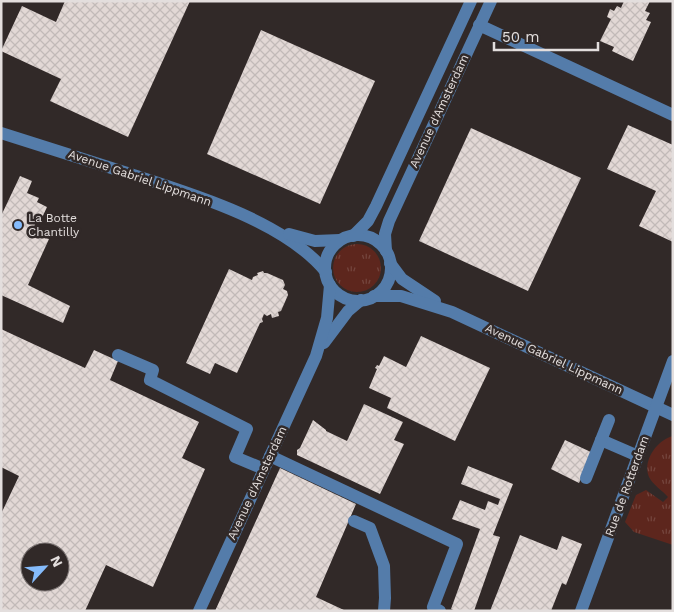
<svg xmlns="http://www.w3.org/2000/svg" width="674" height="612" viewBox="0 0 674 612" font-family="'Work Sans',sans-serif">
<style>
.grass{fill:url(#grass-tufts)}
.building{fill:url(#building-cross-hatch);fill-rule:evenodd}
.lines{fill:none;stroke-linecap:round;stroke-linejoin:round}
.minor{stroke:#547caa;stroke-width:12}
.poi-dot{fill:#85bbfb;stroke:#312928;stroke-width:2}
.labels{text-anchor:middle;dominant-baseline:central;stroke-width:5;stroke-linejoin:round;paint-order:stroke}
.street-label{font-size:12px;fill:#e3dedd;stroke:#312928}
.poi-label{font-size:12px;fill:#e3dedd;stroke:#312928;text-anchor:start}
</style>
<defs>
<pattern id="grass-tufts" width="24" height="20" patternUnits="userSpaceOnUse" patternTransform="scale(1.25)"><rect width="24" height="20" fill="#5d261d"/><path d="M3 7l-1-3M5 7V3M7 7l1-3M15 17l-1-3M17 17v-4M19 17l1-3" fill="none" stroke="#74453d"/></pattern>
<pattern id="building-cross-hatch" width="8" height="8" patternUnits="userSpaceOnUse" patternTransform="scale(1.25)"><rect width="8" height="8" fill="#e2d8d5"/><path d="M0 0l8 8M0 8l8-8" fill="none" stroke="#c2bab8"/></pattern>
</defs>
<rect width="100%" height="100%" fill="#312928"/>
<!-- grass -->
<g class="grass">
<circle cx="357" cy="268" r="24"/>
<path d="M673,436V545L634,532L625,522L636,495L646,490L663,502L668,497C663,491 652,484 649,477C642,461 657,440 673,436Z"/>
</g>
<!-- building -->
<g class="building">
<path d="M65,1H190L128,137L50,101L61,79L1,51L22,6L56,22Z"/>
<path d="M624,1H650L645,11L650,13L646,20L651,22L633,61L612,51L614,47L600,41L611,19L607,17L610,9L614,11L617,6L621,8Z"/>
<path d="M261,30L375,81L320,204L207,154Z"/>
<path d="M628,125L673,145V242L639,226L656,191L607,169Z"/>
<path d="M471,128L581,178L528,291L419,241Z"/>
<path d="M20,176L32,181L27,193L39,198L37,202L47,207L41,220L38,218L32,231L49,239L28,285L70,306L63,323L1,295V216Z"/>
<path d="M229,269L252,280L253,277L258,275L257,273L263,271L264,273H267L283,280L285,285L283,289L287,291L288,295L281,311L278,312L279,316L272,318L271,314L267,316L264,314L262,319L263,322L260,323L237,373L215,363L210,374L186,363Z"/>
<path d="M1,329L85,368L94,350L118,361L110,380L199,422L182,458L205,469L153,587L106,565L85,611H1V514L19,476L1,467ZM30,552H60V582H30Z"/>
<path d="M421,336L490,368L455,441L387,408L391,398L369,388L377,369L375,368L377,365L379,366L384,356L406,367Z"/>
<path d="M364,404L403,422L394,440L404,444L380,494L297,455V450L300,448L313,420L326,430V431L347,441Z"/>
<path d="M565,440L593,453L579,483L551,469Z"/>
<path d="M468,466L513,484L493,535L500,537L474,611H456L451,609L480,529L452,519L460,500L485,510L488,501L498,505L500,499L461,484Z"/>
<path d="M280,468L356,504L316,597L346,611H215Z"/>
<path d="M520,535L557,550L562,536L582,544L566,585L562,583L551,611H490Z"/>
</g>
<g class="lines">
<!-- minor -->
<g class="minor">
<path d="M479,25L673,115"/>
<path d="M1,133C42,146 83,159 124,172C186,192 284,220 326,272"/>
<path d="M289,234L315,241L340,240"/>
<circle cx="358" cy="268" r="33"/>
<path d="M353,236L368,221L376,206L471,1"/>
<path d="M386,251L385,234L389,221L491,1"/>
<path d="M390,263L402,279L435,301"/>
<path d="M374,296H401L452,312L673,415"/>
<path d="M324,343L348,311L361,300"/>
<path d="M118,355L153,370L150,380L247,429L235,457L264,469"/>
<path d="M601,440L638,456"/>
<path d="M270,456L457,544L433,607L440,611"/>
<path d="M586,478L609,420"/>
<path d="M354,521L370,528L384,566L385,598L384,611"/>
<path d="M199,611L316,356L327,318L330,285"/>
<path d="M581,611L673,361"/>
</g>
</g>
<!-- markers -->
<circle class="poi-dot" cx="18" cy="225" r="5"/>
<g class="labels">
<!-- street labels -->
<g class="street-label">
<text transform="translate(439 111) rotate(-65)">Avenue d'Amsterdam</text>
<text transform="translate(140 178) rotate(19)">Avenue Gabriel Lippmann</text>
<text transform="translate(554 359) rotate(25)">Avenue Gabriel Lippmann</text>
<text transform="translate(257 483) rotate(-65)">Avenue d'Amsterdam</text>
<text transform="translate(627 486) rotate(-70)">Rue de Rotterdam</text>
</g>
<!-- poi labels -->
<g class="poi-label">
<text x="28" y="218">La Botte<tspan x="28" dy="14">Chantilly</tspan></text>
</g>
</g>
<!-- border -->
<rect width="674" height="612" fill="none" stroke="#e3dedd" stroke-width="5"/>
<!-- north arrow -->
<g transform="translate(45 567) rotate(64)"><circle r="24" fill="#312928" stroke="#787170"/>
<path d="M0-4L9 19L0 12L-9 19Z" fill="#85bbfb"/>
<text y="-8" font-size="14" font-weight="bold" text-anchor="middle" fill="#e3dedd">N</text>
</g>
<!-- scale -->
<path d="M494 42v8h104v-8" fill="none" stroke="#e3dedd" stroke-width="2.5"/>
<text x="502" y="42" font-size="15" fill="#e3dedd" stroke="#312928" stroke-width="4" paint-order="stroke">50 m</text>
</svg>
